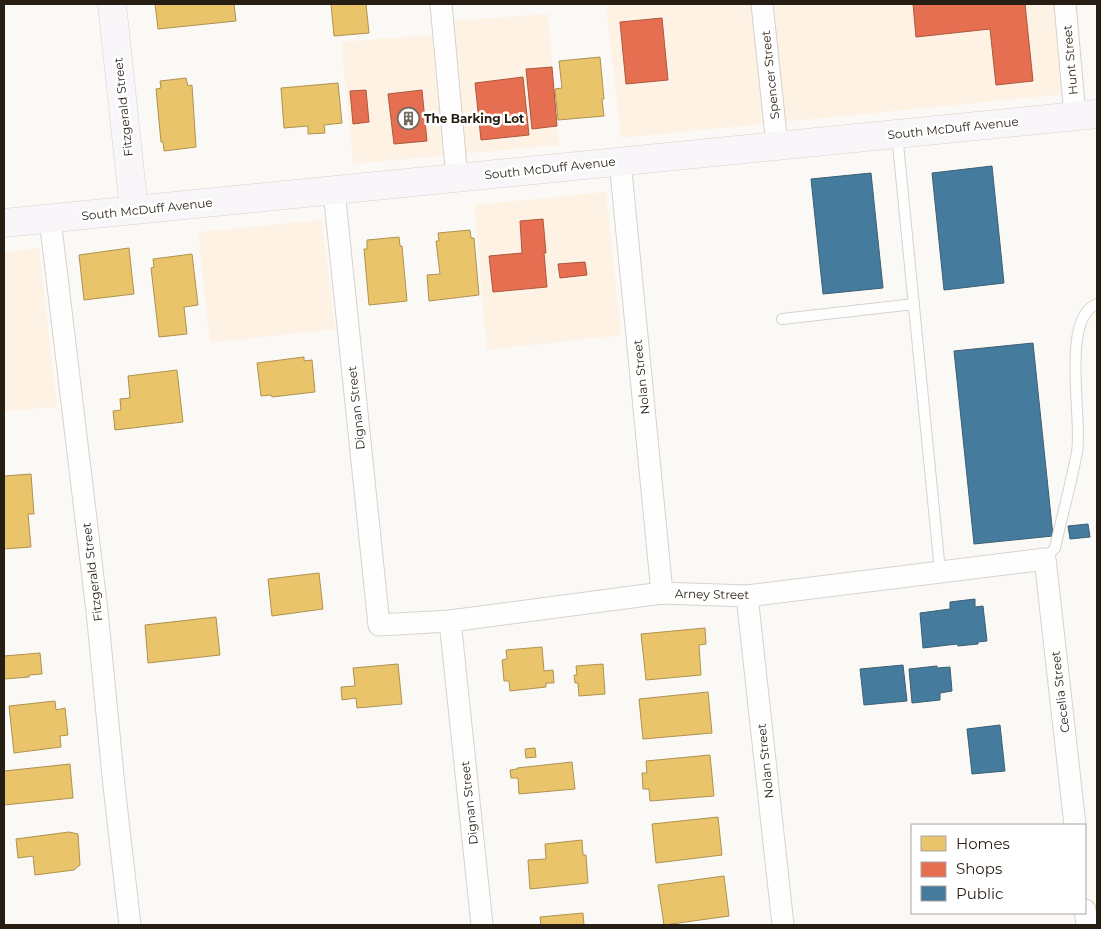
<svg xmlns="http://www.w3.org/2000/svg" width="1101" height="929" viewBox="0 0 1101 929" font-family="Montserrat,sans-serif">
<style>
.built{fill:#fdf2e4}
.homes{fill:#e9c46a;stroke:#af9250}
.shops{fill:#e76f51;stroke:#ad573e}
.public{fill:#457b9d;stroke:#3c5f74}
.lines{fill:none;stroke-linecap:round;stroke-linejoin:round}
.lane-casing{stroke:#d8d2cc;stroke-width:12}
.street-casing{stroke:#d8d2cc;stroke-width:23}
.secondary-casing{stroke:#d8d2cc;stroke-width:29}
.lane{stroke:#fefefe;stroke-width:10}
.street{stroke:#fefefe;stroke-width:21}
.secondary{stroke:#f8f6f9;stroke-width:28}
.labels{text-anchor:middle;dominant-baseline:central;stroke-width:5;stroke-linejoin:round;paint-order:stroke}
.street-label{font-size:12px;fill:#271e13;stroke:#fff}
.poi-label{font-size:12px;font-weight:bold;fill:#271e13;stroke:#fff;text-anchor:start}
</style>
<rect width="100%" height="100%" fill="#fbf9f6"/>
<!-- built -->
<g class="built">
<path d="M606,4H1077L1085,92L621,138Z"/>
<path d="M548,14L559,145L353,164L341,42L454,33L453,21Z"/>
<path d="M606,192L621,335L487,350L474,205Z"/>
<path d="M322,220L335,329L210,343L198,232Z"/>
<path d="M39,248L57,407L4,411V252Z"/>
</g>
<!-- homes -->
<g class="homes">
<path d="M155,4H234L236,21L158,29Z"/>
<path d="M324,4H366L369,33L334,36L331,4Z"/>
<path d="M600,57L604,99H602L604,116L558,120L555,89L562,88L559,61Z"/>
<path d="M186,78L188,86L192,85L196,147L164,151L163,142H161L156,89L161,88L160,81Z"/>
<path d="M338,83L342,123L324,125L325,133L308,134V126L284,128L281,88Z"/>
<path d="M470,230L471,238H474L479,295L429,301L427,275L440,274L436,241H439L438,233Z"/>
<path d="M399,237L400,246H402L407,301L369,305L364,249H367V240Z"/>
<path d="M129,248L134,294L84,300L79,255Z"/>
<path d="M192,254L198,305L184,307L187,334L159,337L151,268L154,267L153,259Z"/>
<path d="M304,357V361L312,360L315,392L272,397L271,395L261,396L257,363Z"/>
<path d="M177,370L183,422L115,430L113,411L121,410L120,399L130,398L128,376Z"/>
<path d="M31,474L34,514H28L31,547L4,549V476Z"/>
<path d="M319,573L323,609L272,616L268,579Z"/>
<path d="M216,617L220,655L148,663L145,625Z"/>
<path d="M705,628L706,644L699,645L701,675L646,680L641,634Z"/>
<path d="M542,647L544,671L553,670L554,683H546V687L510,691L509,681H504L502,660L507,659L506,650Z"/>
<path d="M40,653L42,674L29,675V677L4,679V656Z"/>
<path d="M398,664L402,704L357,708L356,698L342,700L341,687L355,686L353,668Z"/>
<path d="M603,664L605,694L579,696L578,683H575L574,675H577L576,666Z"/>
<path d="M708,692L712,733L643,739L639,699Z"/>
<path d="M55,701L56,710L65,708L68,735L60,736L61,747L14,753L9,706Z"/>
<path d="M535,748L536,757L526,758L525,749Z"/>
<path d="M710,755L714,796L650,801L649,789H643L642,773H647L646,761Z"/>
<path d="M572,762L575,789L519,794L518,778H511L510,770L517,769V768Z"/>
<path d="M70,764L73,798L4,805V771Z"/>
<path d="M718,817L722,855L656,863L652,824Z"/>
<path d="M69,832L78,834L80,865L74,870L35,875L33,856L18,858L16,839Z"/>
<path d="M582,840L583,855H586L588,883L530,889L528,860L546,859L545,844Z"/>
<path d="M724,876L729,916L664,925L658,885Z"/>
<path d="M583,913L584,925H541L540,917Z"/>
</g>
<!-- shops -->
<g class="shops">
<path d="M913,4H1025L1033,81L996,85L990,29L916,37Z"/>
<path d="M662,18L668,80L626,84L620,22Z"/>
<path d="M552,67L557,126L532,129L526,69Z"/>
<path d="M523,77L529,135L481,140L475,83Z"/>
<path d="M366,90L369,122L353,124L350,91Z"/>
<path d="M422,90L427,141L394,144L388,94Z"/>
<path d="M543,219L546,253H544L547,287L493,292L489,256L522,253L520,221Z"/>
<path d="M585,262L587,275L560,278L558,264Z"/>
</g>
<!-- public -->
<g class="public">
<path d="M992,166L1004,283L944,290L932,173Z"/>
<path d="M871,173L883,288L823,294L811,179Z"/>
<path d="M1033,343L1053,536L974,544L954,351Z"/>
<path d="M1088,524L1090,537L1070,539L1068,526Z"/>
<path d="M975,599V607L983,606L987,641L978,642V644L958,646L957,644L923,648L920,613L950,609V602Z"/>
<path d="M903,665L907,701L864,705L860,669Z"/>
<path d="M937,666V668L950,667L952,691L940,693V700L912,703L909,669Z"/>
<path d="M1000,725L1005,771L972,774L967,729Z"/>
</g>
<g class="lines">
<defs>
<g id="lane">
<path d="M897,134L940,571"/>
<path d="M782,319L914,304"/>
<path d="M1045,559L1055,548C1062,516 1071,484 1077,452C1083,420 1060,318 1097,304"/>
</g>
<g id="street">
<path d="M441,4L457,178"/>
<path d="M762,4L777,145"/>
<path d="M1065,4L1075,116"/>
<path d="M620,161L662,593"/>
<path d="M334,191L379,625L450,621L662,593L747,596L1045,559L1075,825"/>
<path d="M50,219L97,611L114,786L130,925"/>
<path d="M747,596L783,925"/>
<path d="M450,621L482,925"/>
<path d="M1085,910L1087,925"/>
</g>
<g id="secondary">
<path d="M112,4L134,210"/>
<path d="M4,223L1097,114"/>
</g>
</defs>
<!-- lane casing -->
<use href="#lane" class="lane-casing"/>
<!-- street casing -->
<use href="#street" class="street-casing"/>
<!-- secondary casing -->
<use href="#secondary" class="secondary-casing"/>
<!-- lane -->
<use href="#lane" class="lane"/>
<!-- street -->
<use href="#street" class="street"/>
<!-- secondary -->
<use href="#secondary" class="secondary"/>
</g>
<!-- icons -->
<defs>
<symbol id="building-ring" viewBox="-11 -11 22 22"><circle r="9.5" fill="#fff" stroke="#716b62" stroke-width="1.5"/><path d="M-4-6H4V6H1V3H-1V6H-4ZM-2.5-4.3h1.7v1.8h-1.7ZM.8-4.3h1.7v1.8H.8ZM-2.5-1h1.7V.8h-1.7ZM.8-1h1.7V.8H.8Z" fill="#716b62"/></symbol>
</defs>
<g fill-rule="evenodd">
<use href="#building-ring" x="396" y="106" width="25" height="25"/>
</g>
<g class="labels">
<!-- street labels -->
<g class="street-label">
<text transform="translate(1070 60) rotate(-95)">Hunt Street</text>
<text transform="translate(770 75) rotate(-96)">Spencer Street</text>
<text transform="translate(123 107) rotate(-96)">Fitzgerald Street</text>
<text transform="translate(953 128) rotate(-6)">South McDuff Avenue</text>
<text transform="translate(550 168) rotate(-6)">South McDuff Avenue</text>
<text transform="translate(147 209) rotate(-6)">South McDuff Avenue</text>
<text transform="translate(641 377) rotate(-96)">Nolan Street</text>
<text transform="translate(356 408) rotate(-96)">Dignan Street</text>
<text transform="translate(92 572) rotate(-97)">Fitzgerald Street</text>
<text transform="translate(712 594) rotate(1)">Arney Street</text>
<text transform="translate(1060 692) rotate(-97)">Cecelia Street</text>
<text transform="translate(765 761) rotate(-96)">Nolan Street</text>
<text transform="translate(469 803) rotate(-96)">Dignan Street</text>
</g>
<!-- poi labels -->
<g class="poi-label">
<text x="424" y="118">The Barking Lot</text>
</g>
</g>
<!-- border -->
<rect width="1101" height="929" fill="none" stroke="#271e13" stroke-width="10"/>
<!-- legend -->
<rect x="911" y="824" width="175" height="90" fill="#ffffff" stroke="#a9a5a1"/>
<rect x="921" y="836" width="25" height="15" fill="#e9c46a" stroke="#a9a5a1"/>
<text x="956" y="849" font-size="15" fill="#271e13">Homes</text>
<rect x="921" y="862" width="25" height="15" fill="#e76f51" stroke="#a9a5a1"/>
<text x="956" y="874" font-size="15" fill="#271e13">Shops</text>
<rect x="921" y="886" width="25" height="15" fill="#457b9d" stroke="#a9a5a1"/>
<text x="956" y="899" font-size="15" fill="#271e13">Public</text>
</svg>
